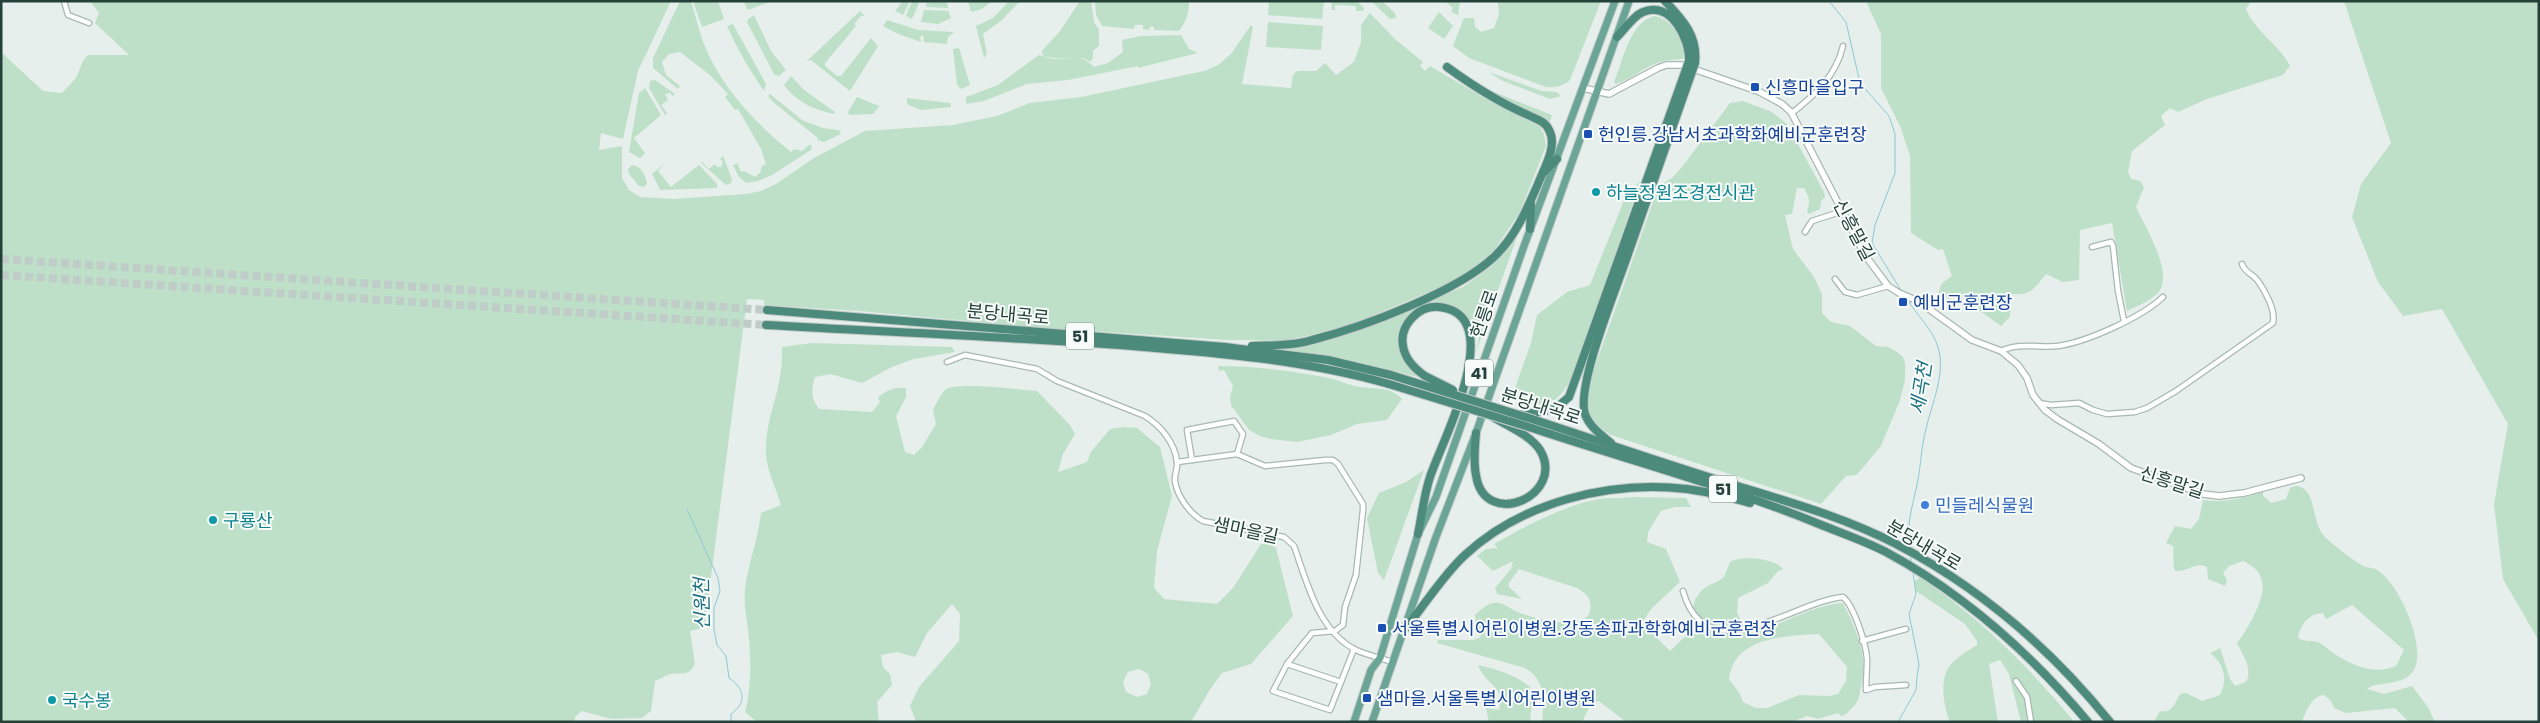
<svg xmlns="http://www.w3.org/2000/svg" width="2540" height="723" viewBox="0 0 2540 723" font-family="Poppins,'Noto Sans KR',sans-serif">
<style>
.green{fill:#bfe0c8;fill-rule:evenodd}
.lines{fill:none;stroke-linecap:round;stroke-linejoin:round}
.stream{stroke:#8ec9d4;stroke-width:1}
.trunk-tunnel{stroke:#bfccc8;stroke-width:8;stroke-dasharray:8 4;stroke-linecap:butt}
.minor-casing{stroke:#a8b8b2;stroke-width:7}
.tertiary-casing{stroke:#a8b8b2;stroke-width:8}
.primary-casing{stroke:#c2cac8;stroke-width:9}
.trunk-casing{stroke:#c2cac8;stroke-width:10}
.minor{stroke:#fff;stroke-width:4.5}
.tertiary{stroke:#fff;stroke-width:5.5}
.primary{stroke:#6aa596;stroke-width:7}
.trunk{stroke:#4c8a7c;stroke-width:8}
.trunk-bridge-casing{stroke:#c2cac8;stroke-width:10;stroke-linecap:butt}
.trunk-bridge{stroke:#4c8a7c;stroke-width:8}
.transit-dot{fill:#1a4fb4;stroke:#f7fbf9;stroke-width:2}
.culture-dot{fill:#0f9aa8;stroke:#f7fbf9;stroke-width:2}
.shop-dot{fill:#3f7fe0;stroke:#f7fbf9;stroke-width:2}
.labels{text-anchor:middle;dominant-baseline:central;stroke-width:4;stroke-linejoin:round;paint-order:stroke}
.shield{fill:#f7fbf9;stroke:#637a73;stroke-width:1}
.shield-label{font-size:16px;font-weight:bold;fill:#24423a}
.transit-label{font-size:18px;fill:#164399;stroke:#f7fbf9;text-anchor:start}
.culture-label{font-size:18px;fill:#0d838f;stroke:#f7fbf9;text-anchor:start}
.street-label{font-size:18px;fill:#24423a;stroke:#f7fbf9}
.shop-label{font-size:18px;fill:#366cbe;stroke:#f7fbf9;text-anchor:start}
.water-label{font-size:19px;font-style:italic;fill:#1c6f80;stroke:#f7fbf9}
</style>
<rect width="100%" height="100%" fill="#e6efeb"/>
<!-- green -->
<g class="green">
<path d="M90,1H671L638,71L623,139L601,133L599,150L622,146V178L629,190L640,197L673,199L746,194L761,191L776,184L814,158L865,131L953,125L997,116L1030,103L1081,97L1204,71L1218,65L1231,54L1251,25L1253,27L1242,84L1291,88L1293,75L1297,71H1316L1325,63L1336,75L1354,62L1361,42V25L1370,13L1395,39L1423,62L1420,66L1425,71L1430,66L1493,103L1537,122L1544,134L1546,146L1520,212L1495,249L1484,260L1450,283L1343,328L1287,340H1228L1045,328L859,311L764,305V300L747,299L705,623L699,629L690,631L695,664C687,678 682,672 671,674C666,675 660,679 655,681L651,711L642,718L611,719L582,711L575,717V722H1V52L43,91L62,93L76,78L83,61L88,55H129L95,23L99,13Z"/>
<path d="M680,1H691C695,15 699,29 703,42C720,86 755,123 791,152L794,149L802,151L810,144L812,147L811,150L772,175L758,181L746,183L739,177L733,165L737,163L741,172L744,171L755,177L760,173L762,166L766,164L761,149L738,109L735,110L725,97L728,94L710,75L680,52L669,54L662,62L666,75L680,86L678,89L653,68V58Z"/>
<path d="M693,1H718L724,19L702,27Z"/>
<path d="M743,1H772L748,10Z"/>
<path d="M903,1H910L903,15L895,11Z"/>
<path d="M912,1L919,3L912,19L906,16Z"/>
<path d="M927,1H947L948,8L926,7Z"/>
<path d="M968,1H992L982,9L971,12Z"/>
<path d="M1009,1H1020L1002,20L983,34L987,54L984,58L976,26L993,18Z"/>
<path d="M1080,1H1091L1094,22L1099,30V46L1093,51V58L1090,62L1084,58H1078L1084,59L1094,67L1108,63L1123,52L1122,40L1141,36L1181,35L1189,49L1198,53L1138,68V66L1068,80L1027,84L984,101L966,104V97L998,85L1039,55L1052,59L1076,58H1053L1043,56L1042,51L1060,31Z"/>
<path d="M1095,1H1189C1189,13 1186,22 1179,31L1154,30V27H1150L1149,30L1143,29V25H1135L1134,29L1102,26L1096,15Z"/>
<path d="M1269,1H1324L1322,19L1268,15Z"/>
<path d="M1331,1H1357L1364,8L1363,11H1356V6L1335,5V10H1332Z"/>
<path d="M1371,1H1382L1395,13L1396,18L1390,19Z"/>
<path d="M1445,1H1460L1458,15L1451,12L1453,8Z"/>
<path d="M1498,1H1601L1570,80C1563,86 1555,88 1546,87L1469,58L1453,46L1464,18H1474L1475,27L1481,32L1494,28L1499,14Z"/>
<path d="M1866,1H2251L2246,9C2255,32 2280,45 2290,66L2283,75L2207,99L2178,112L2170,108L2161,116L2165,125L2132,151L2128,172L2131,179L2140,181L2144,187L2136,207C2145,227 2175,274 2158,293C2150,301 2137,306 2127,311L2112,223L2080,230L2079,280L2063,282L2046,274C2034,289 2031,296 2010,294L2005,297L2010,304V317L2001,326L1955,293L1950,300L1938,294L1942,283L1952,276L1943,249L1938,250L1911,233L1910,156L1901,128L1881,88V34Z"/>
<path d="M2344,1H2539V641L2503,579L2494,504L2508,424L2442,309L2403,316L2378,282L2352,217L2361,184L2391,143Z"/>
<path d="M924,10L948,11L951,18L938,24L921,22Z"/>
<path d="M860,11L865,16H861L854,24L856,26L825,63V66L837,76H841L871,38L878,46L850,91L811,60L807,61Z"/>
<path d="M1439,12L1453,26L1444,39L1428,28Z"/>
<path d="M754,15L771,51L786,70L779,76L774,74L747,22L748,19Z"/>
<path d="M1654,16C1673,19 1684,40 1684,58C1676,61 1668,59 1660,62C1644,67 1632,79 1616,84L1614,82C1623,61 1629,23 1654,16Z"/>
<path d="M887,20L918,30L954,32L948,37L947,44L924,42L923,35L920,37L921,42L898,34L883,26Z"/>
<path d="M1268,22L1323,26L1321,50L1266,47Z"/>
<path d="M733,24L766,84L764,91C751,72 737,49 727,26Z"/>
<path d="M959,48L970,85L961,89L957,85L953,49Z"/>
<path d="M1488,72L1542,91L1557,92L1561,96L1550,99L1503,81Z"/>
<path d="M791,76L804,90L835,112L834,114C814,110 797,102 784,85Z"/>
<path d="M655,80L675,94L673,96L670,93L665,94L668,100L661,105L667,113L665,115L649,88L650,81Z"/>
<path d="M1479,86L1552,115L1549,124Z"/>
<path d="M645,88L661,115L634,138L645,153L640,158L629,152L639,93Z"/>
<path d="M770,94L802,120L823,128L839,130L841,134L824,142L817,140L818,138L773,102L768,96Z"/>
<path d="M857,97L879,106L882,103L873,114L849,115L848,112Z"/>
<path d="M907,98L950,103L951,107L921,110L907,104Z"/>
<path d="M1743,101L1772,112L1787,124L1824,192L1825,197L1821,201L1820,209L1809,214L1807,211C1811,201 1809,197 1804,188H1797L1792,214L1785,215L1793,249L1814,277L1822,294V313L1831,322L1850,326L1876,346L1888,347L1897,352L1903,357L1905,363V380L1900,400L1881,446L1861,470L1856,475L1846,476L1821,504L1611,435C1591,422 1586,413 1587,389L1659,185L1672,178L1682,167L1730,103Z"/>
<path d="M723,156L732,179L731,183L726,185L701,163L702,162L709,169L715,164L717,167H721L723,162L720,159Z"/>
<path d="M665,163L658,171L671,187L699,165L717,184V188L660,190L652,174Z"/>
<path d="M632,165C641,166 646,175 647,184L644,187L639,186L629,174L628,169Z"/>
<path d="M1640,181L1575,373C1557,404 1548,413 1512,396L1531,343L1537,315L1567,292L1590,285L1625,198Z"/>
<path d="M1518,234L1476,352L1481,328C1464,323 1466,304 1440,303C1428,302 1421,307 1413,314C1387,338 1400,364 1426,379L1361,363L1282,349L1335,339L1463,287L1492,266Z"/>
<path d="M812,343L952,347L955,352L914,359L892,367L862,383L830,374L815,377C811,390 811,398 819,409L872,412L880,402L878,398C885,390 896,387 906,388V397L896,416L905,452L914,455L922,447L936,424L933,410C936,404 940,395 945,390C955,381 1021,390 1037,391L1070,425L1075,434L1063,454L1058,472L1087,462L1091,452L1110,429L1124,427L1137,428L1160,447L1172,496L1157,551L1154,588L1164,599L1217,604L1233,588L1261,544L1269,543L1276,548L1293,616L1251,664L1222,673L1209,691L1191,722H916L910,706L919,687L959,641L960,614L952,604L927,633L915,657L897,652L881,655L883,667L890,674L892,685L877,702L879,722H757L745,712C751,690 751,662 749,639C748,622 743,607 745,589C748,564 758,540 761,513L781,505C776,487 767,472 766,454C764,425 778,398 781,370C782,363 782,355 782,347ZM1139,669L1148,674L1151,684L1147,694L1137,697L1126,692L1123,682L1128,672Z"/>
<path d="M1218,366C1255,366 1293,371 1329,378C1338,380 1346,384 1355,386C1371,390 1390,385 1402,399L1387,420L1357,424L1331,435L1297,442L1271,439L1260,436L1249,430L1231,405L1230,397L1233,386L1224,370L1219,371Z"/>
<path d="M1424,470L1384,580L1378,573L1367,518L1379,493L1406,482Z"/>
<path d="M2296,486C2318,488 2310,524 2326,538C2337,548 2350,558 2363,566C2367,568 2373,567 2377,570C2399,582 2432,655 2410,675C2397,686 2377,681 2367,689L2384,694L2412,686L2428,707L2435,722H2409L2395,708L2346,713L2334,708L2331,701L2324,695C2312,696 2306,711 2302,722H2154L2160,711C2172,714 2175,703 2180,694L2186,693L2202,701L2220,695C2228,679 2224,663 2210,653L2220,648L2230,679L2235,686L2246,682C2253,669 2243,655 2237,643C2247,631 2267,596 2262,581C2260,571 2252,565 2243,561L2229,566L2223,573L2227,580L2225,586L2208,579L2207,567C2196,561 2187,572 2176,571L2174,569L2173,546L2166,543L2175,526L2191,529L2199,519L2203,500C2222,503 2246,499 2263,490V496L2271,503L2286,499L2290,488ZM2352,605L2404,650L2396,666C2373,675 2353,666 2333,653C2328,650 2325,646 2320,643C2313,639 2306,643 2298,638C2300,625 2308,614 2323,613L2326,619Z"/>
<path d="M1633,497L1686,498L1691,507H1675L1661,511L1648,532L1647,542L1666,549L1680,582L1651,609L1642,623L1670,651L1694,628C1690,613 1692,597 1706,587C1712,583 1719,582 1724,577L1730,562C1742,555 1774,558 1783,569L1778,571L1768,583L1738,598L1737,612L1746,633C1780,628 1809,605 1843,603C1856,629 1869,657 1861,686C1859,695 1860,700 1853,707C1849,711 1847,715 1841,716L1838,713L1818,719L1807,716L1792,722H1626L1599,701L1591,704L1582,722H1542C1544,701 1546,680 1525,668L1437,643L1438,640H1473L1481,637L1476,626L1475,615C1481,609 1490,601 1499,603C1506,604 1513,611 1520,613C1536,619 1597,636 1590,602C1589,595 1582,591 1577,588L1519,569L1509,583V587L1522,599L1497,594L1495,588L1511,569L1513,561L1493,571L1477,556L1486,549L1498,548L1494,544C1523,527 1576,499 1610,498C1617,498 1625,498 1633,497ZM1819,634L1847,667L1846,681L1838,694L1829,696L1799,695L1767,708H1756L1743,702L1740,694L1729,679C1734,636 1787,636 1819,634Z"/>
<path d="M1920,577C1979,618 2029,666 2074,722H2021L2009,674L2000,660L1989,664L1998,722H1950C1944,708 1939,681 1949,667C1955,658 1967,651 1977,645V641L1965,624L1916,591L1914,582Z"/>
<path d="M1478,665C1496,669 1516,675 1530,687L1532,703L1530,722H1489L1486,708L1499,710C1505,685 1486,686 1478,665Z"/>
</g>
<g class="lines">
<!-- stream -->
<g class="stream">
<path d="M1829,1L1846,22L1860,83L1889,116L1895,134V173L1875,225L1872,243L1902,292"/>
<path d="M1907,299C1916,314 1933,330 1938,347C1946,373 1932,403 1926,429C1921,447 1921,466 1917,485C1912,509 1906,523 1910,549"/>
<path d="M687,509L718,578L720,591L714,608V629L717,645L726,656L729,678C744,688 748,702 731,714V722"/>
<path d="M1910,555L1912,564"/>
<path d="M1898,722L1916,690L1917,677L1919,664L1909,614L1916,594L1913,572"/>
</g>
<!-- trunk-tunnel -->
<g class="trunk-tunnel">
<path d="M1,259L767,310"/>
<path d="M1,275L766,325"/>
</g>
<defs>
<g id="minor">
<path d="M64,1L68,15L89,23"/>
<path d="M1792,113C1815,95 1836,76 1843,46"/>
<path d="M1805,232L1812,221L1843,211"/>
<path d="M2092,247L2111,242L2113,246L2118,291L2124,321"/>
<path d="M1835,279L1845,292L1857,295L1888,286"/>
<path d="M2001,351C2019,342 2039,348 2058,346C2087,342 2142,317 2163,297"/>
<path d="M947,362L965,355L1037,369L1057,381L1145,416C1161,426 1175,443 1177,462C1178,468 1174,475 1175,481C1177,496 1190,514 1203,521L1284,537L1294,546C1307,582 1318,631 1356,650C1367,655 1381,658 1392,662"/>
<path d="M2039,403L2051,405L2079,403L2093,410L2107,414L2135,412L2147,408L2176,391L2273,323C2276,310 2265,291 2258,281C2253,274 2245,273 2242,264"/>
<path d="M1192,460L1187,430L1234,421L1243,434L1237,454"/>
<path d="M1177,462L1237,454L1265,466L1325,460H1333L1338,464L1363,504V510L1356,575L1345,607L1343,625L1335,631L1312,633L1287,664L1273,691L1330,710L1354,649"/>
<path d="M1683,591C1706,674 1794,601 1843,597C1854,606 1866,644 1867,659C1867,670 1866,680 1866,690L1875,687L1906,685"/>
<path d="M1862,641L1906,629"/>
<path d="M1287,664L1341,682"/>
<path d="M2016,681L2027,697L2031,722"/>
</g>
<path id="tertiary" d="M1583,88L1609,94L1658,68L1666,65H1682L1760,92L1782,104L1791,112L1865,255L1888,286L1899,293L1918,301L1972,340L2001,351L2018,365L2027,378L2033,395L2045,410L2057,419L2099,444L2131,468L2203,494L2219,496L2244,493L2301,478"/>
<g id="primary">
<path d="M1354,722L1371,670L1380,658L1418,534L1436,497L1524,246L1615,1"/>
<path d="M1372,722L1436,537L1476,433L1629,1"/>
</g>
<g id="trunk">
<path d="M1665,1C1683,20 1698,36 1695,63"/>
<path d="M1617,37C1625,29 1633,16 1643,12C1671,0 1690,39 1689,61"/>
<path d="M1544,172L1557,159"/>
<path d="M1530,229L1531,204"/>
<path d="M767,310L1225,347L1328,360L1391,375"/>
<path d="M766,325C888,332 1010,337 1132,346C1219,353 1305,360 1389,384"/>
<path d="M1252,346C1272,345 1293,346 1312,340C1363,327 1460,291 1496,255C1516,235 1527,209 1538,184C1544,168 1558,146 1549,130C1545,121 1536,119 1528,115C1498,102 1473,86 1447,67"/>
<path d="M1520,415L1555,409L1569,397L1621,252"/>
<path d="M1535,420C1596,440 1657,461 1718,480C1778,499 1840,515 1896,544C1979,587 2051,649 2110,722"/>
<path d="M1532,428C1628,460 1726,486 1819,524C1841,533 1865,541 1886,552C1964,594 2031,654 2088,722"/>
<path d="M1476,433C1475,446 1473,461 1476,475C1484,531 1567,496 1540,450C1530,435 1508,426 1493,417"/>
<path d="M1611,443C1601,435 1589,426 1585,414C1576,385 1617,287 1628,254"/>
<path d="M1418,534C1422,515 1424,495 1430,477C1441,443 1510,314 1439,307C1418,305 1399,326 1403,346C1405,360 1415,369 1425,376"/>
<path d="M1405,629C1424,606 1443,575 1465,555C1522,502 1610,480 1687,489C1708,492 1730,497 1750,503"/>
</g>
</defs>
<!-- minor casing -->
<use href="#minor" class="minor-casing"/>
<!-- tertiary casing -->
<use href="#tertiary" class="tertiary-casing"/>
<!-- primary casing -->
<use href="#primary" class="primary-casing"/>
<!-- trunk casing -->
<use href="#trunk" class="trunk-casing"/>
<!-- minor -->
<use href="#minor" class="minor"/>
<!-- tertiary -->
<use href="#tertiary" class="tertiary"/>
<!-- primary -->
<use href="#primary" class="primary"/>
<!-- trunk -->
<use href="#trunk" class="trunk"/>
<defs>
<g id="trunk-bridge">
<path d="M1621,252L1689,61"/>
<path d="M1628,254L1695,63"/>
<path d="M1391,375L1535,420"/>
<path d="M1425,376L1453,390"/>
<path d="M1389,384L1532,428"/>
</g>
</defs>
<!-- trunk-bridge casing -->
<use href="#trunk-bridge" class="trunk-bridge-casing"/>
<!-- trunk-bridge -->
<use href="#trunk-bridge" class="trunk-bridge"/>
</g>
<!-- markers -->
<g class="transit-dot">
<rect x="1750" y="82" width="10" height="10" rx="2.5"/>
<rect x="1583" y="129" width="10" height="10" rx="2.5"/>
<rect x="1898" y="297" width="10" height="10" rx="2.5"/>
<rect x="1377" y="623" width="10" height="10" rx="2.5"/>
<rect x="1362" y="693" width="10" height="10" rx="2.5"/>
</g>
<g class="culture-dot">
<circle cx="1596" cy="192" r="5"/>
<circle cx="213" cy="520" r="5"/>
<circle cx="52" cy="700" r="5"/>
</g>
<circle class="shop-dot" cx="1925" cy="505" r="5"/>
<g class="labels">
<!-- shield labels -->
<g class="shield">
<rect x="1066" y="322.5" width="28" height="27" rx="4"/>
<rect x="1465" y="359.5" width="28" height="27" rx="4"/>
<rect x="1709" y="475.5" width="28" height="27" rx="4"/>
</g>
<g class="shield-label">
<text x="1080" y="336">51</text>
<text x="1479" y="373">41</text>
<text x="1723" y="489">51</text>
</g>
<!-- transit labels -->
<g class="transit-label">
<text x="1765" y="87">신흥마을입구</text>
<text x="1598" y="134">헌인릉.강남서초과학화예비군훈련장</text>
<text x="1913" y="302">예비군훈련장</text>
<text x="1392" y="628">서울특별시어린이병원.강동송파과학화예비군훈련장</text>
<text x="1377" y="698">샘마을.서울특별시어린이병원</text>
</g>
<!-- culture labels -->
<g class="culture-label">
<text x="1606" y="192">하늘정원조경전시관</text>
<text x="223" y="520">구룡산</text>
<text x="62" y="700">국수봉</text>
</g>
<!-- street labels -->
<g class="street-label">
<text transform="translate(1854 230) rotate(62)">신흥말길</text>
<text transform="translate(1008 314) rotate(5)">분당내곡로</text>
<text transform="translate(1484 314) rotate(-71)">헌릉로</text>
<text transform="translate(1541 406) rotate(18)">분당내곡로</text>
<text transform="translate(2172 482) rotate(18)">신흥말길</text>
<text transform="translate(1246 530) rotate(12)">샘마을길</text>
<text transform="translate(1924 545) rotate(30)">분당내곡로</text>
</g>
<!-- shop labels -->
<g class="shop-label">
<text x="1935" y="505">민들레식물원</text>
</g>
<!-- water labels -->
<g class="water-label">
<text transform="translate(1921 388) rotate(-81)">세곡천</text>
<text transform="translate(702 604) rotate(-91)">신원천</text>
</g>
</g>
<!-- border -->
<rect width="2540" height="723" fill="none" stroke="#24423a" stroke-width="5"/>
</svg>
